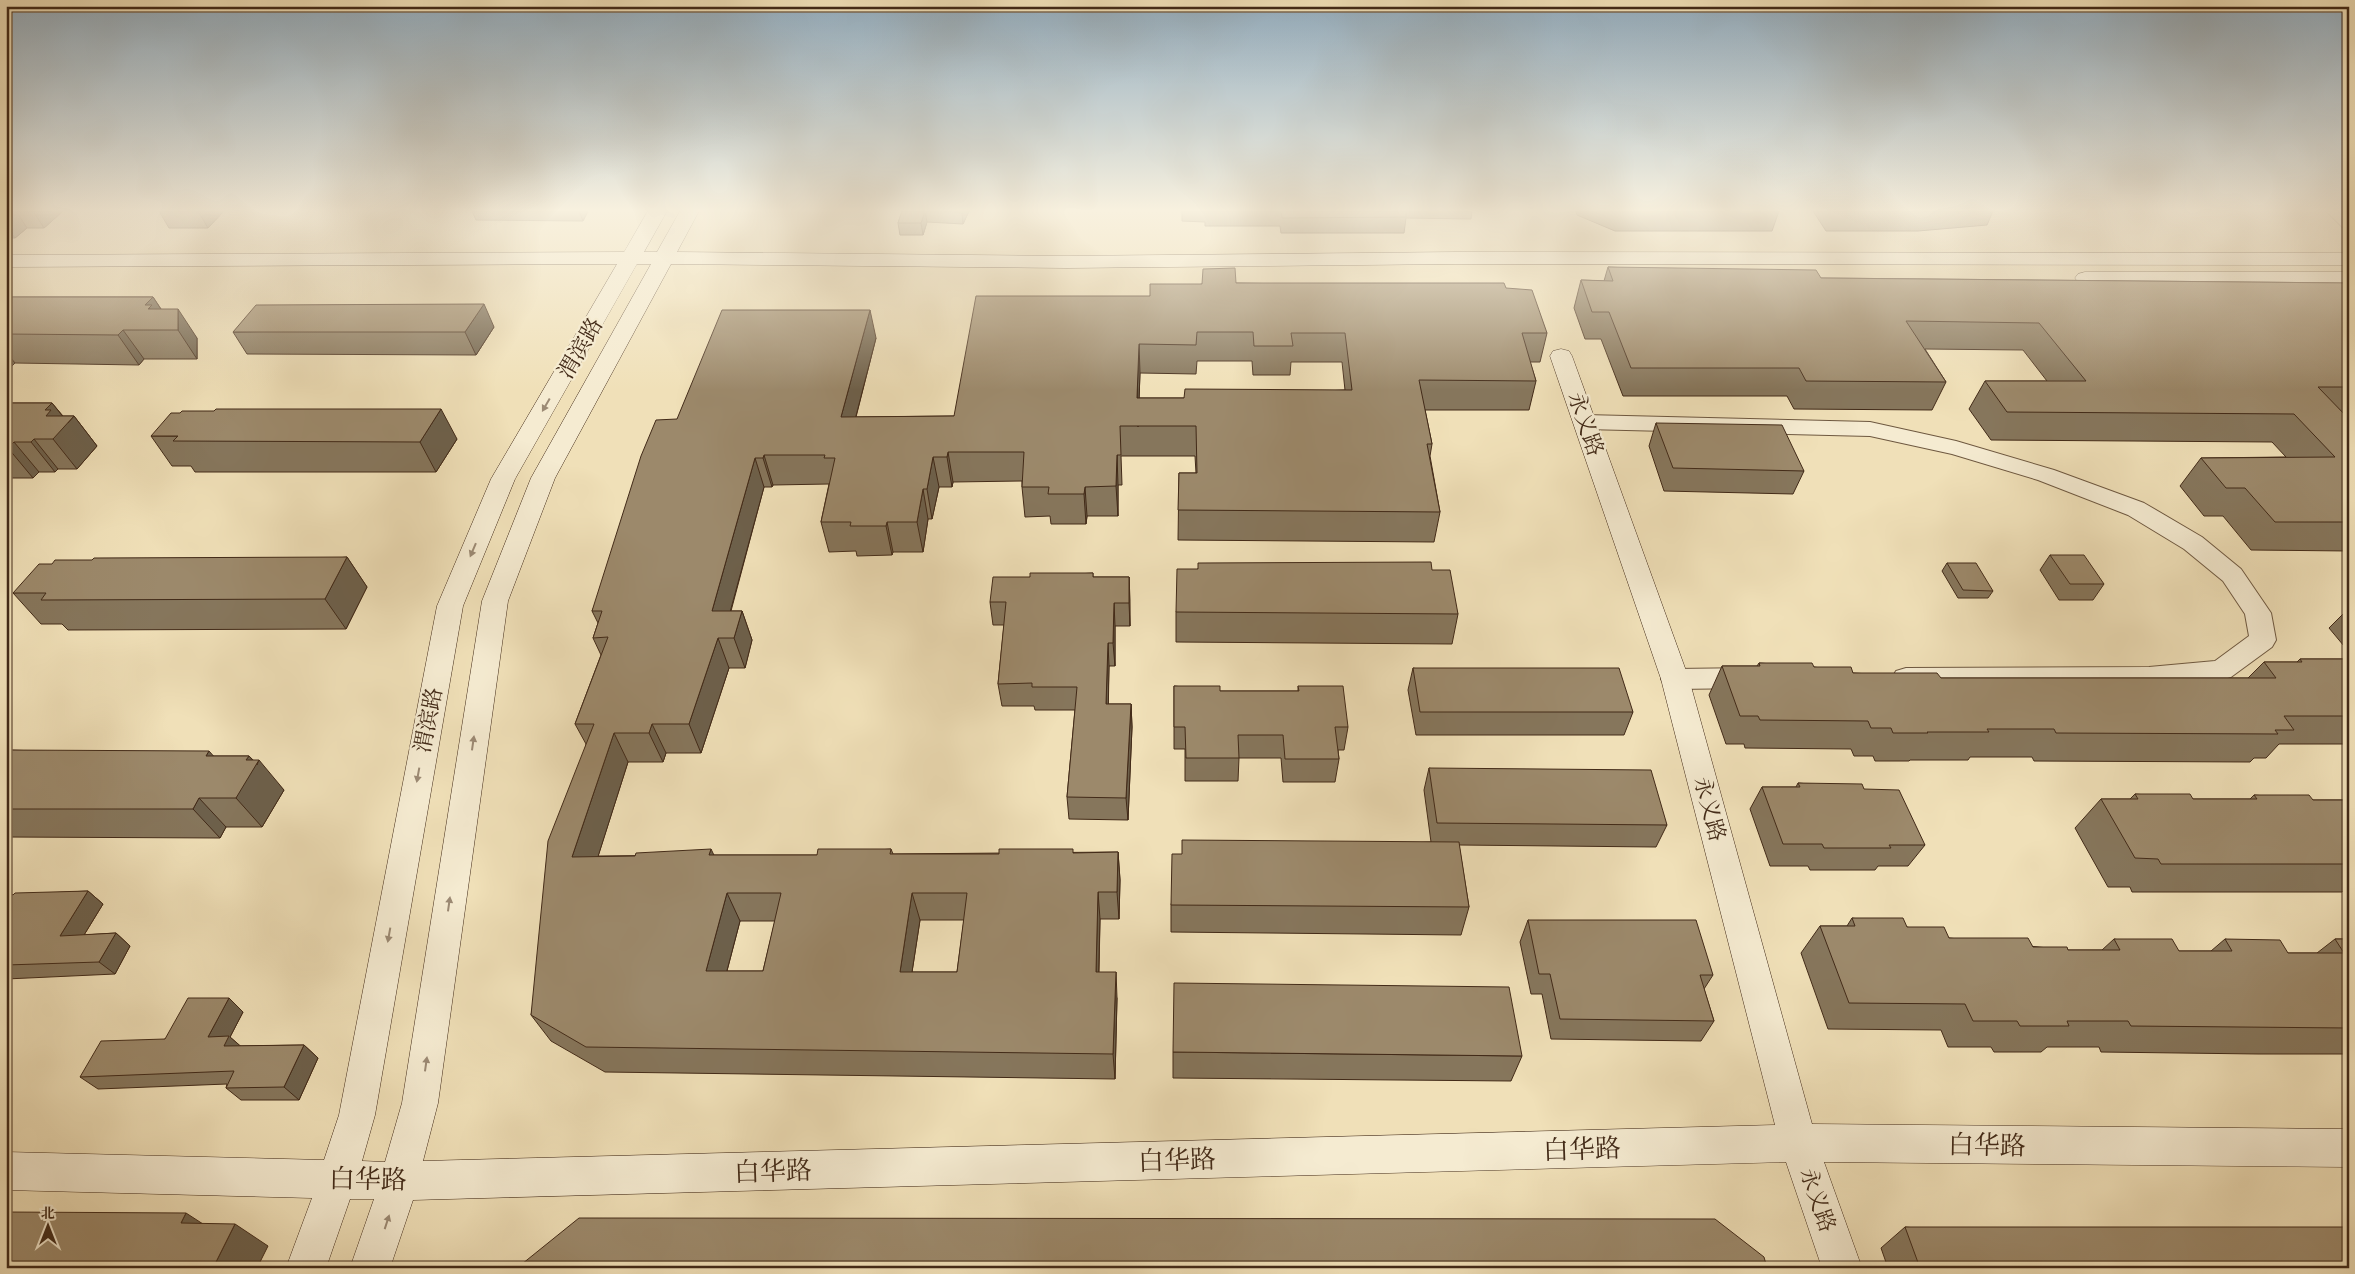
<svg xmlns="http://www.w3.org/2000/svg" width="2355" height="1274" viewBox="0 0 2355 1274" font-family="'EB Garamond','Noto Serif SC',serif">
<style>
.lines{fill:none;stroke-linecap:round;stroke-linejoin:round}
.street-casing{stroke:#6e5840;stroke-width:2}
.secondary-casing{stroke:#422a18;stroke-width:1}
.primary-casing{stroke:#422a18;stroke-width:1}
.street{fill:#f5ebd1;fill-rule:evenodd}
.secondary{fill:#f5ebd1;fill-rule:evenodd}
.primary{fill:#f0e0b8;fill-rule:evenodd}
.wall{fill:#86765c;stroke:#422a18;fill-rule:evenodd}
.shaded-wall{fill:#6d604b;stroke:#422a18}
.building{fill:#9c896b;stroke:#422a18;fill-rule:evenodd}
.oneway{fill:#9c8a74}
.labels{text-anchor:middle;dominant-baseline:central;stroke-width:4.5;stroke-linejoin:round;paint-order:stroke}
.street-label{font-size:22px;fill:#422a18;stroke:#f5ebd1}
.near-street-label{font-size:26px;fill:#422a18;stroke:#f5ebd1}
</style>
<rect width="100%" height="100%" fill="#f0e0b8"/>
<filter id="stains"><feTurbulence type="fractalNoise" baseFrequency=".004" numOctaves="4"/><feColorMatrix values="0 0 0 0 .2 0 0 0 0 .09 0 0 0 0 .02 0 0 0 .5 -.17"/></filter>
<radialGradient id="worn" r=".72"><stop offset=".6" stop-color="#630" stop-opacity="0"/><stop offset="1" stop-color="#630" stop-opacity=".3"/></radialGradient>
<g class="lines">
<defs>
<g id="street">
<path d="M1585,415L1870,422L1956,441L2054,470L2144,503L2202,537L2241,569L2271,613L2276,640L2272,647L2231,677L2221,680L2149,687L1906,688L1896,685L1892,678L1896,671L1906,668L2149,667L2215,661L2249,636L2245,614L2223,581L2184,549L2128,515L2038,480L1952,454L1870,436L1585,429L1577,427L1574,422L1577,417Z"/>
<path d="M1752,668L1762,671L1766,678L1762,685L1752,688L1675,689L1665,686L1661,679L1665,672L1675,669Z"/>
</g>
<g id="secondary">
<path d="M648,211H667L644,252H657L680,211H699L677,252L1067,256L1455,252L2349,253V265L1455,264L1067,268L671,264L555,478L508,601L438,1103L423,1161L1775,1125L1661,679L1550,356L1553,351L1561,349L1569,351L1572,356L1689,679L1812,1124L2349,1129V1167L1824,1162L1862,1268H1822L1786,1162L413,1200L390,1268H350L374,1199H350L326,1268H286L312,1198L6,1190V1152L324,1160L339,1115L437,606L491,479L617,264L6,267V255L624,252ZM637,264H651L531,478L482,601L402,1103L385,1162L362,1161L375,1115L463,606L515,479Z"/>
<path d="M2085,272H2349V284H2085L2078,282L2075,278L2078,274Z"/>
</g>
<path id="primary" d="M2326,211H2347L2349,229L2342,227Z"/>
</defs>
<!-- street casing -->
<use href="#street" class="street-casing"/>
<!-- secondary casing -->
<use href="#secondary" class="secondary-casing"/>
<!-- primary casing -->
<use href="#primary" class="primary-casing"/>
<!-- street -->
<use href="#street" class="street"/>
<!-- secondary -->
<use href="#secondary" class="secondary"/>
<!-- primary -->
<use href="#primary" class="primary"/>
</g>
<!-- wall -->
<g class="wall">
<path d="M6,211H63L44,228H27L15,238H6Z"/>
<path d="M159,211H224L208,228H169Z"/>
<path d="M472,211H588L583,221L476,220Z"/>
<path d="M902,211H969L963,224L927,222L923,235H900L898,223Z"/>
<path d="M1182,211H1472L1471,219L1406,218L1404,233H1281L1280,226H1205V222L1182,221Z"/>
<path d="M1576,211H1779L1772,231H1615L1577,215Z"/>
<path d="M1813,211H1993L1987,225L1918,231H1826Z"/>
<path d="M1608,267L1821,278L2349,283V415H2345L2349,419V551L2251,550L2223,516H2204L2180,486L2201,458L2286,457L2272,442L1991,440L1969,409L1985,381H2047L2023,350L1925,349L1946,382L1932,410L1794,409L1787,396H1623L1601,339H1585L1574,308L1581,280L1604,281Z"/>
<path d="M1236,283L1506,288L1547,333L1540,362H1530L1536,381L1529,410H1425L1432,444L1430,456L1440,512L1434,542L1178,540L1179,473H1196L1195,456H1121L1122,485H1118V516H1087L1086,524H1051L1050,516L1025,517L1022,487V481L953,482L952,487H939L932,519H928L923,552H893L892,555L857,556L856,551L829,552L821,522L829,484L773,485L772,487H764L731,611H742L752,640L745,668H729L701,753H666L663,762H628L598,856L714,855H817L891,849L893,854L1118,852L1120,880L1119,919H1100L1099,972L1117,998L1115,1079L605,1072L551,1041L531,1015L586,744L575,724L601,655L593,638L598,623L592,611L677,419L876,338L856,417L954,416L1150,296L1202,284ZM1197,361H1252L1253,375H1290L1291,362H1342L1345,390L1184,398H1139L1140,373L1196,374ZM920,920H964L957,972H912ZM740,921H775L763,971H727Z"/>
<path d="M6,297H153L161,309L197,338V359H144L139,365L15,363L12,366H6Z"/>
<path d="M494,327L476,355L247,354L233,332Z"/>
<path d="M6,403H52L63,416H74L97,446L77,469H58L55,472H39L33,478H6Z"/>
<path d="M1656,423L1804,471L1793,494L1664,491L1649,446Z"/>
<path d="M151,436L457,439L436,472H195L191,466H172Z"/>
<path d="M2050,555L2104,584L2093,600H2059L2040,570Z"/>
<path d="M347,557L367,587L346,629L68,630L62,624H41L13,593Z"/>
<path d="M1947,563L1993,591L1988,598H1958L1942,571Z"/>
<path d="M1197,569L1432,570L1458,614L1452,644L1176,642V612Z"/>
<path d="M1093,573V577H1129L1130,626H1115V666H1109L1108,704H1131L1132,727L1128,820L1069,819L1067,797L1075,710H1035L1034,706H1002L998,684L1004,625H993L990,602L1030,577Z"/>
<path d="M2349,608V652L2329,628Z"/>
<path d="M2300,659H2349V744H2279L2266,758H2254L2250,762L2034,761L2032,757H1970L1968,760H1910L1909,761H1875L1873,756H1854L1851,749L1745,748L1744,744H1726L1709,695L1722,666H1757L1759,663L1814,667L1853,673L1941,678H2248L2264,662H2297Z"/>
<path d="M1413,668L1633,712L1624,735H1416L1408,690Z"/>
<path d="M1174,686L1220,691H1298V686L1348,727L1344,750H1338L1339,759L1335,782H1283L1281,758H1239L1238,781H1185V749H1174Z"/>
<path d="M6,750L213,756H249L284,790L262,827H226L220,838L6,837Z"/>
<path d="M1429,768L1667,825L1656,847L1459,845L1469,907L1461,935L1171,932V905L1182,854L1431,842L1424,790Z"/>
<path d="M1798,783L1864,789L1925,845L1908,866H1878L1875,870H1810L1808,866H1770L1750,809L1762,787H1796Z"/>
<path d="M2135,794L2193,799H2250L2254,795L2313,800H2349V888H2347L2342,892H2132L2130,887H2108L2075,828L2101,799H2130Z"/>
<path d="M88,891L103,904L84,935L116,933L130,946L115,974L6,979V895Z"/>
<path d="M1852,918L1907,927L1949,938L2068,950H2102L2114,939L2179,951H2211L2225,939L2288,953H2317L2335,939H2349V1054H2258L2101,1052L2099,1047H2047L2041,1052H1994L1991,1047H1948L1941,1030L1828,1029L1801,953L1820,926H1847Z"/>
<path d="M1528,920L1713,975L1704,989L1714,1021L1701,1041L1551,1039L1542,994H1531L1520,942Z"/>
<path d="M243,1012L230,1037L240,1046L304,1045L318,1058L299,1100H241L226,1088L227,1084L98,1089L80,1077L165,1039Z"/>
<path d="M1173,1052L1522,1056L1511,1081L1173,1078Z"/>
<path d="M1905,1227L2349,1268H1888L1881,1248Z"/>
</g>
<!-- shaded-wall -->
<g class="shaded-wall">
<path d="M6,211H16L27,228L15,238L6,226Z"/>
<path d="M33,211H63L44,228Z"/>
<path d="M198,211H224L208,228Z"/>
<path d="M579,211H588L583,221Z"/>
<path d="M925,211L927,222L923,235L921,223Z"/>
<path d="M962,211H969L963,224L962,213Z"/>
<path d="M153,297L172,326L145,305Z"/>
<path d="M484,304L494,327L476,355L465,332Z"/>
<path d="M178,309L197,338V359L178,330Z"/>
<path d="M870,310L876,338L848,447L841,417Z"/>
<path d="M123,330L144,359L139,365L118,335Z"/>
<path d="M1139,344L1140,373L1138,427L1137,398Z"/>
<path d="M6,352L15,363L12,366L6,359Z"/>
<path d="M52,403L68,423L74,416L97,446L77,469L53,439L46,416L45,410Z"/>
<path d="M441,409L457,439L436,472L420,442Z"/>
<path d="M34,439L58,469L55,472L31,442Z"/>
<path d="M14,442L39,472L33,478L8,448Z"/>
<path d="M948,452L953,482L952,487L947,457Z"/>
<path d="M764,455L773,485L772,487L763,458Z"/>
<path d="M1117,455L1118,485V516L1116,486Z"/>
<path d="M933,457L939,487L932,519L927,489Z"/>
<path d="M755,458L764,487L723,638L712,611Z"/>
<path d="M1085,487L1087,516L1086,524L1084,494Z"/>
<path d="M923,489L928,519L923,552L917,522Z"/>
<path d="M887,522L893,552L892,555L886,526Z"/>
<path d="M347,557L367,587L346,629L325,599Z"/>
<path d="M1129,577L1130,600V626L1129,603Z"/>
<path d="M1114,603L1115,626V666L1113,643Z"/>
<path d="M742,611L752,640L745,668L734,638Z"/>
<path d="M718,638L729,668L701,753L689,724Z"/>
<path d="M1108,643L1109,666L1108,726L1106,704Z"/>
<path d="M1131,704L1132,727L1128,820L1126,798Z"/>
<path d="M652,724L666,753L663,762L649,733Z"/>
<path d="M614,733L628,762L589,885L572,857Z"/>
<path d="M209,751L235,780L206,756Z"/>
<path d="M249,756L257,765L259,760L284,790L262,827L236,798L246,760Z"/>
<path d="M199,798L226,827L220,838L193,809Z"/>
<path d="M711,849L724,876L709,855Z"/>
<path d="M1118,852L1120,880L1119,919L1117,892Z"/>
<path d="M88,891L103,904L76,948L60,936Z"/>
<path d="M1098,892L1100,919L1098,998L1096,972Z"/>
<path d="M727,893L740,921L720,997L706,971Z"/>
<path d="M912,893L920,920L908,998L900,972Z"/>
<path d="M116,933L130,946L115,974L99,962Z"/>
<path d="M1116,972L1117,998L1115,1079L1113,1054Z"/>
<path d="M229,998L243,1012L230,1037L244,1049L240,1059L208,1037Z"/>
<path d="M304,1045L318,1058L299,1100L284,1087Z"/>
<path d="M186,1213L220,1235L181,1223Z"/>
<path d="M235,1224L268,1246L257,1268H213Z"/>
</g>
<!-- building -->
<g class="building">
<path d="M902,211H925L921,223H898Z"/>
<path d="M943,211H962V213Z"/>
<path d="M1281,211H1406V217L1282,218Z"/>
<path d="M1608,267L1816,270L1821,278L2349,283V387H2318L2349,419V522H2275L2245,488H2226L2201,458L2335,457L2294,414L2007,412L1985,381H2086L2039,323L1906,321L1946,382L1806,381L1799,368H1631L1609,312H1592L1581,280L1613,281Z"/>
<path d="M1235,268L1236,283H1504L1506,288L1532,290L1547,333H1522L1536,381L1419,380L1432,444H1427L1440,512L1178,510L1179,473H1197L1196,426H1120L1121,455H1117L1116,486L1085,487L1084,494H1048L1049,487H1022L1024,452H948L947,457H933L927,489H923L917,522H887L886,526H850L851,522H821L835,458H824L825,455H764L763,458H755L712,611H742L734,638H718L689,724H652L649,733H614L572,857L635,856L636,853L711,849L709,855H817L818,849H891L890,854H999V849H1073V853L1118,852L1117,892H1098L1096,972H1116L1113,1054L586,1047L531,1015L548,841L594,724H575L608,637L593,638L602,611H592L641,456L656,420L677,419L722,310H870L841,417L954,416L976,296H1150V284H1202L1203,269ZM1197,332H1253L1254,346H1293L1291,333H1345L1352,390L1185,389L1184,398H1137L1139,344L1196,345ZM727,893H781L763,971H706ZM912,893H967L957,972H900Z"/>
<path d="M6,297H153L145,305H152L148,309H178V330H123L118,335L6,334Z"/>
<path d="M484,304L465,332H233L256,305Z"/>
<path d="M6,403H52L45,410H51L46,416H74L53,439H34L31,442H14L8,448H6Z"/>
<path d="M216,409H441L420,442L173,441L178,436H151L171,413H180L182,411H214Z"/>
<path d="M1656,423L1782,425L1804,471L1673,468Z"/>
<path d="M2050,555H2084L2104,584H2070Z"/>
<path d="M347,557L325,599L41,600L46,593H13L39,564H52L55,560H92L94,558Z"/>
<path d="M1431,562L1432,570H1450L1458,614L1176,612L1177,569H1198V563Z"/>
<path d="M1947,563H1976L1993,591L1963,590Z"/>
<path d="M1030,573H1093V577H1129V603H1114L1113,643H1108L1106,704H1131L1126,798L1067,797L1077,687H1032V683L998,684L1006,602H990L993,577H1030Z"/>
<path d="M2300,659H2349V716H2284L2294,730H2275L2278,734L2056,733L2054,729H1987L1989,732H1927L1928,733H1893L1891,728H1871L1868,721L1760,720L1758,716H1740L1722,666H1760L1759,663H1812L1814,667H1851L1853,673H1937L1941,678H2276L2264,662H2302Z"/>
<path d="M1413,668H1619L1633,712H1420Z"/>
<path d="M1174,686H1220V691H1299L1298,686H1343L1348,727H1335L1339,759H1285L1283,735H1238L1239,758H1186L1185,727H1174Z"/>
<path d="M6,750L209,751L206,756H249L246,760H259L236,798H199L193,809H6Z"/>
<path d="M1429,768L1651,770L1667,825L1437,823Z"/>
<path d="M1798,783L1862,784L1864,789L1899,790L1925,845H1889L1891,848H1824L1822,844H1783L1762,787H1800Z"/>
<path d="M2135,794H2190L2193,799H2257L2254,795H2309L2313,800H2349V864H2161L2158,859L2135,858L2101,799H2138Z"/>
<path d="M1182,840L1459,842L1469,907L1171,905L1172,854H1182Z"/>
<path d="M88,891L60,936L116,933L99,962L6,965V895H13L15,893Z"/>
<path d="M1852,918H1903L1907,927H1944L1949,938H2028L2033,947H2067L2068,950H2120L2114,939H2172L2179,951H2232L2225,939L2280,940L2288,953H2344L2335,939H2349V1028L2131,1026L2128,1021H2067L2069,1026H2020L2017,1021H1973L1965,1004L1849,1003L1820,926H1855Z"/>
<path d="M1528,920H1696L1713,975H1700L1714,1021L1560,1019L1550,974H1539Z"/>
<path d="M1174,983L1509,987L1522,1056L1173,1052Z"/>
<path d="M188,998H229L208,1037L229,1036L224,1046L304,1045L284,1087L226,1088L234,1071L80,1077L101,1041L165,1039Z"/>
<path d="M6,1212L186,1213L181,1223L235,1224L213,1268H6Z"/>
<path d="M579,1218L1715,1219L1764,1257L1767,1268H517Z"/>
<path d="M1905,1227H2349V1268H1920Z"/>
</g>
<!-- one-way arrows -->
<defs><path id="oneway-solid" d="M-6-.8H1V-3.2L6.5 0L1 3.2V.8H-6Z" transform="scale(1.25)"/></defs>
<g class="oneway">
<use href="#oneway-solid" transform="translate(546 405) rotate(120)"/>
<use href="#oneway-solid" transform="translate(473 550) rotate(113)"/>
<use href="#oneway-solid" transform="translate(473 743) rotate(-82)"/>
<use href="#oneway-solid" transform="translate(418 775) rotate(100)"/>
<use href="#oneway-solid" transform="translate(449 904) rotate(-82)"/>
<use href="#oneway-solid" transform="translate(389 935) rotate(100)"/>
<use href="#oneway-solid" transform="translate(426 1064) rotate(-82)"/>
<use href="#oneway-solid" transform="translate(387 1222) rotate(-72)"/>
</g>
<!-- sky -->
<linearGradient id="sky" x2="0" y2="1"><stop stop-color="#93adbf"/><stop offset="0.54" stop-color="#f8f1df"/><stop offset="1" stop-color="#f8f1df" stop-opacity="0"/></linearGradient>
<rect width="2355" height="390" fill="url(#sky)"/>
<g class="labels">
<!-- street labels -->
<g class="street-label">
<text transform="translate(580 348) rotate(-60)">渭滨路</text>
<text transform="translate(1586 424) rotate(71)">永义路</text>
<text transform="translate(428 720) rotate(-79)">渭滨路</text>
<text transform="translate(1710 809) rotate(75)">永义路</text>
<text transform="translate(1818 1200) rotate(71)">永义路</text>
</g>
<!-- near-street labels -->
<g class="near-street-label">
<text transform="translate(1987 1145) rotate(1)">白华路</text>
<text transform="translate(1582 1149) rotate(-2)">白华路</text>
<text transform="translate(1177 1160) rotate(-2)">白华路</text>
<text transform="translate(773 1171) rotate(-2)">白华路</text>
<text transform="translate(368 1179) rotate(1)">白华路</text>
</g>
</g>
<!-- margin -->
<rect width="2355" height="1274" fill="none" stroke="#f0e0b8" stroke-width="25"/>
<rect x="8" y="8" width="2340" height="1259" fill="none" stroke="#422a18" stroke-width="2.5"/>
<rect x="12" y="12" width="2330" height="1249" fill="none" stroke="#422a18"/>
<!-- north arrow -->
<g transform="translate(48 1226)" stroke="#f5ebd1" stroke-width="4" paint-order="stroke">
<path d="M0-4L9 19L0 12L-9 19Z" fill="#422a18"/>
<text y="-8" font-size="14" font-weight="bold" text-anchor="middle" fill="#422a18">北</text>
</g>
<rect width="100%" height="100%" filter="url(#stains)"/>
<rect width="100%" height="100%" fill="url(#worn)"/>
</svg>
